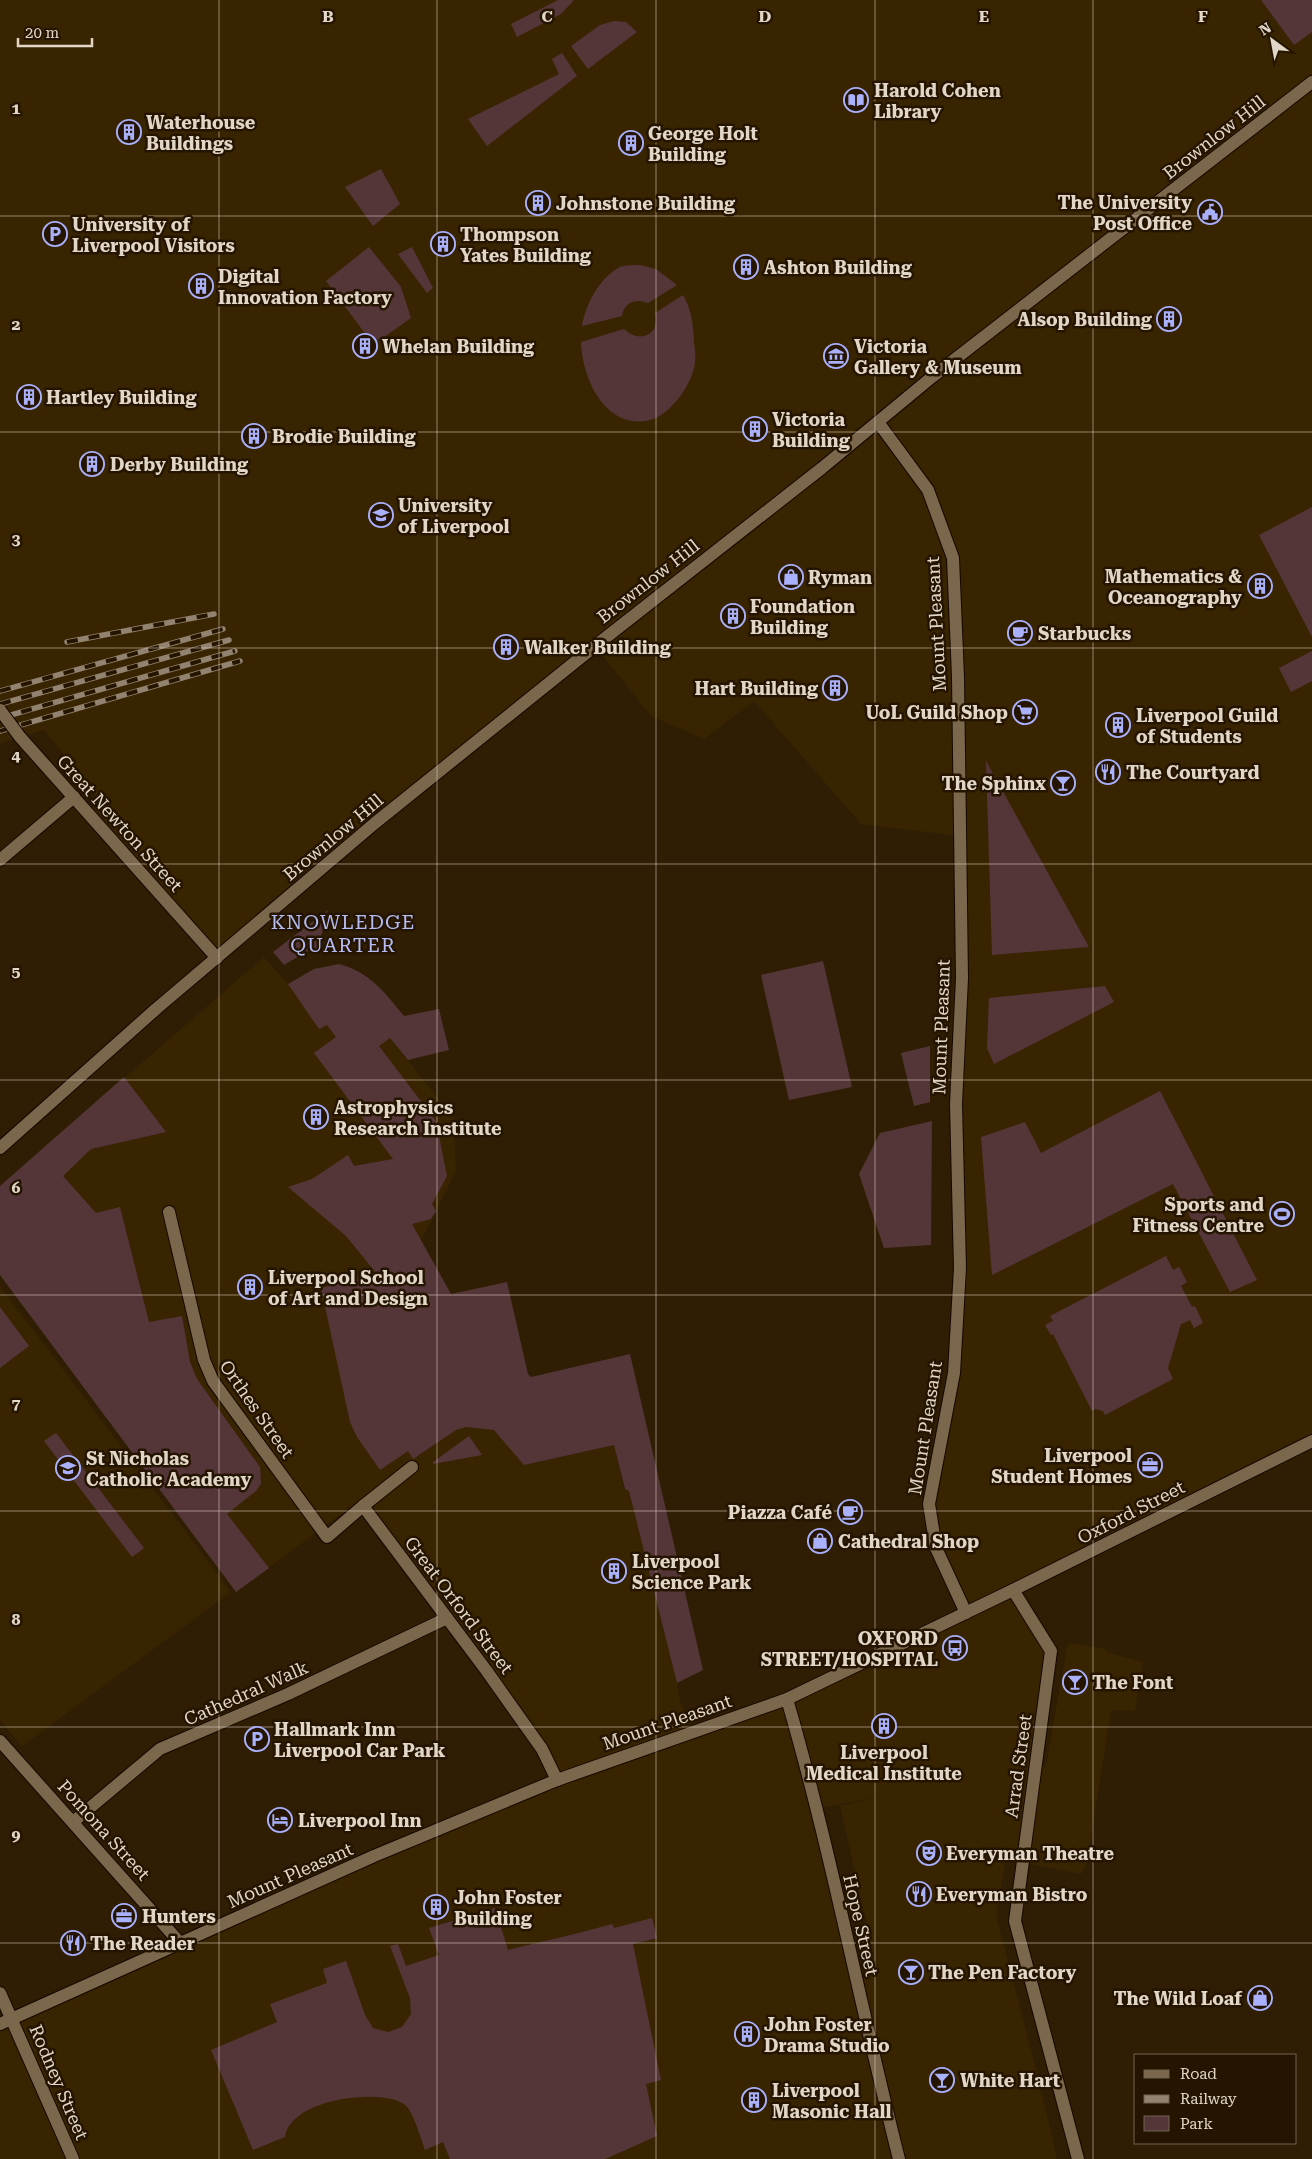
<svg xmlns="http://www.w3.org/2000/svg" width="1312" height="2159" viewBox="0 0 1312 2159" font-family="'Roboto Serif',serif">
<style>
.built{fill:#392402;fill-rule:evenodd}
.green{fill:#543639}
.lines{fill:none;stroke-linecap:round;stroke-linejoin:round}
.minor-casing{stroke:#160700;stroke-width:14}
.minor{stroke:#7a674c;stroke-width:12}
.rail-casing{stroke:#91836f;stroke-width:5.5}
.rail{stroke:#251500;stroke-width:4;stroke-dasharray:11;stroke-linecap:butt}
.minor-bridge-casing{stroke:#160700;stroke-width:14;stroke-linecap:butt}
.minor-bridge{stroke:#7a674c;stroke-width:12}
.grid{fill:none;stroke:#e1d6c7;stroke-width:1;stroke-opacity:0.55}
.labels{text-anchor:middle;dominant-baseline:central;stroke-width:5;stroke-linejoin:round;paint-order:stroke}
.poi-label{font-size:18px;font-weight:bold;fill:#e1d6c7;stroke:#251500;text-anchor:start}
.street-label{font-size:18px;fill:#e1d6c7;stroke:#251500}
.quarter-label{font-size:20px;letter-spacing:1px;fill:#b5bcf4;stroke:#251500}
.grid-label{font-size:16px;text-anchor:middle;font-weight:bold;fill:#e1d6c7;stroke:#251500;stroke-width:5;stroke-linejoin:round;paint-order:stroke}
</style>
<rect width="100%" height="100%" fill="#2f1e04"/>
<!-- built -->
<g class="built">
<path d="M0,0H1312V1441L1014,1590L1051,1651L1036,1767L1046,1766L1067,1647L1070,1643L1106,1649V1652L1143,1662L1135,1711L1111,1710L1087,1863L1081,1874L1006,1859L997,1909V1919L1039,2081L1057,2159H0V2024L558,1778L360,1500L236,1592L0,1275V1186L264,957L288,984L301,1003L375,1019L453,1117L456,1171L421,1241L451,1294L524,1465L614,1445L624,1489L629,1491L677,1683L679,1697L691,1732L787,1699L965,1613L936,1548L929,1504L954,1374L959,836L861,824L754,701L704,739L651,716L595,646L217,958L93,818L95,793L44,730L0,743ZM881,1796L840,1806L878,1974L855,1979L817,1809Z"/>
<path d="M0,1286L231,1592L22,1746L0,1720Z"/>
</g>
<!-- green -->
<g class="green">
<path d="M558,0H574L561,14L517,37L511,24Z"/>
<path d="M1261,0H1312V32L1294,45Z"/>
<path d="M614,21L626,22L637,32L588,69L571,46L600,25Z"/>
<path d="M562,53L577,76L487,146L468,119L559,74L552,59Z"/>
<path d="M381,169L400,204L373,226L345,187Z"/>
<path d="M369,247L401,287L411,318L380,340L367,336L326,281Z"/>
<path d="M412,247L433,288L427,293L398,254Z"/>
<path d="M640,265L656,269L677,285L648,303C636,298 624,302 622,316L582,326C586,304 599,278 620,267C625,265 634,265 640,265Z"/>
<path d="M683,295C692,310 693,325 694,343C695,349 696,356 695,362C693,384 669,418 646,421C603,427 582,376 581,342L624,329C639,344 661,335 655,313Z"/>
<path d="M1312,507V637L1259,535Z"/>
<path d="M1312,651V681L1291,692L1279,668Z"/>
<path d="M986,761L1089,947L992,955Z"/>
<path d="M328,910L318,948L306,952L284,965L273,952Z"/>
<path d="M823,961L852,1087L789,1100L761,975Z"/>
<path d="M339,964C371,973 384,992 404,1016L439,1009L449,1050L408,1060L390,1038L379,1046L436,1121L447,1176L432,1204L436,1211L431,1219L412,1224L451,1294L507,1282L528,1374L531,1377L630,1354L703,1670L677,1683L629,1491L625,1489L614,1445L524,1465L494,1430L466,1427L456,1430L413,1459L408,1451L380,1470L357,1437L350,1422L321,1288L377,1274L346,1236L288,1187L312,1179L348,1155L354,1166L393,1159L314,1053L336,1037L327,1025L319,1029L288,984L314,969Z"/>
<path d="M1105,986L1114,1002L994,1064L987,1048L989,998Z"/>
<path d="M930,1046V1102L914,1106L901,1053Z"/>
<path d="M124,1077L166,1132L91,1149L63,1176L96,1213L120,1207L149,1322L182,1316L190,1362L197,1379L260,1467L261,1484L256,1491L227,1514L269,1568L236,1592L0,1275V1186Z"/>
<path d="M1160,1091L1257,1280L1230,1292L1173,1184L992,1275L981,1137L1025,1122L1041,1153Z"/>
<path d="M932,1121L931,1245L884,1248L859,1174L880,1133Z"/>
<path d="M1166,1256L1173,1270L1179,1267L1187,1282L1181,1286L1192,1307L1195,1306L1203,1323L1194,1328L1190,1320L1181,1324L1168,1368L1173,1379L1105,1415L1103,1411L1095,1409L1092,1411L1053,1334L1051,1335L1045,1325L1053,1321L1050,1316Z"/>
<path d="M0,1307L29,1346L0,1368Z"/>
<path d="M56,1433L144,1548L132,1557L44,1441Z"/>
<path d="M469,1436L482,1455L433,1464V1462Z"/>
<path d="M495,1908L508,1950C543,1941 578,1934 612,1924L614,1928L652,1918L657,1938L633,1944L661,2080L646,2084L657,2136L605,2159H450L443,2142L425,2150C421,2139 413,2110 404,2104C377,2087 289,2100 285,2137L253,2150L211,2050L277,2022L270,2004L327,1983L323,1969L346,1961L365,2015L373,2028L388,2032L402,2027L411,2014L410,1998L390,1946L398,1944L406,1966L439,1955L429,1928Z"/>
</g>
<g class="lines">
<defs>
<g id="minor">
<path d="M878,422L928,490L953,558L958,677L962,978L956,1104L960,1268L954,1373L929,1504L936,1548L966,1613"/>
<path d="M20,737L217,958"/>
<path d="M0,860L74,797"/>
<path d="M0,1148L156,1009L375,823L595,646L822,468L932,377L1312,82"/>
<path d="M169,1212L204,1360L213,1381L327,1537L363,1506"/>
<path d="M412,1467L363,1506L486,1670L542,1749L557,1780"/>
<path d="M1013,1590L1051,1651L1015,1921L1078,2159"/>
<path d="M787,1699C831,1850 860,2006 899,2159"/>
<path d="M0,1741L181,1944"/>
<path d="M73,1822L160,1749L288,1694L447,1618"/>
<path d="M0,1993L73,2159"/>
<path d="M0,2024L374,1856L557,1780L787,1699L1013,1590L1312,1441"/>
</g>
</defs>
<!-- minor casing -->
<use href="#minor" class="minor-casing"/>
<!-- minor -->
<use href="#minor" class="minor"/>
<defs>
<g id="rail">
<path d="M67,642L214,614"/>
<path d="M0,691L223,629"/>
<path d="M0,704L229,640"/>
<path d="M0,718L235,651"/>
<path d="M0,731L240,661"/>
</g>
</defs>
<!-- rail casing -->
<use href="#rail" class="rail-casing"/>
<!-- rail -->
<use href="#rail" class="rail"/>
<defs>
<path id="minor-bridge" d="M0,710L20,737"/>
</defs>
<!-- minor-bridge casing -->
<use href="#minor-bridge" class="minor-bridge-casing"/>
<!-- minor-bridge -->
<use href="#minor-bridge" class="minor-bridge"/>
</g>
<!-- grid -->
<path class="grid" d="M219,0V2159M437,0V2159M656,0V2159M875,0V2159M1093,0V2159M0,216H1312M0,432H1312M0,648H1312M0,864H1312M0,1080H1312M0,1295H1312M0,1511H1312M0,1727H1312M0,1943H1312"/>
<!-- icons -->
<defs>
<symbol id="library-ring" viewBox="-11 -11 22 22"><circle r="9.5" fill="#251500" stroke="#a9b0fc" stroke-width="1.5"/><path d="M-6-4Q-3-5.5-.7-3.5V5Q-3 3-6 4ZM6-4Q3-5.5 .7-3.5V5Q3 3 6 4Z" fill="#a9b0fc"/></symbol>
<symbol id="building-ring" viewBox="-11 -11 22 22"><circle r="9.5" fill="#251500" stroke="#a9b0fc" stroke-width="1.5"/><path d="M-4-6H4V6H1V3H-1V6H-4ZM-2.5-4.3h1.7v1.8h-1.7ZM.8-4.3h1.7v1.8H.8ZM-2.5-1h1.7V.8h-1.7ZM.8-1h1.7V.8H.8Z" fill="#a9b0fc"/></symbol>
<symbol id="civic-ring" viewBox="-11 -11 22 22"><circle r="9.5" fill="#251500" stroke="#a9b0fc" stroke-width="1.5"/><path d="M-.6-6.5H3V-4.5H.6V-3L4-1V1h2V6H-6V1h2V-1L-.6-3ZM-1.2 2.5V6h2.4V2.5Z" fill="#a9b0fc"/></symbol>
<symbol id="parking-ring" viewBox="-11 -11 22 22"><circle r="9.5" fill="#251500" stroke="#a9b0fc" stroke-width="1.5"/><path d="M-3.5-5.5H1a3.5 3.5 0 0 1 0 7H-1V5.5H-3.5ZM-1-3.4V-.6H.8a1.4 1.4 0 0 0 0-2.8Z" fill="#a9b0fc"/></symbol>
<symbol id="museum-ring" viewBox="-11 -11 22 22"><circle r="9.5" fill="#251500" stroke="#a9b0fc" stroke-width="1.5"/><path d="M0-6L6-3V-2H-6V-3ZM-5-1h2V3h-2ZM-1-1h2V3h-2ZM3-1h2V3H3ZM-6 4H6V6H-6Z" fill="#a9b0fc"/></symbol>
<symbol id="university-ring" viewBox="-11 -11 22 22"><circle r="9.5" fill="#251500" stroke="#a9b0fc" stroke-width="1.5"/><path d="M0-5L7-2L0 1L-7-2ZM-4 1L0 2.5L4 1V4Q0 6-4 4Z" fill="#a9b0fc"/></symbol>
<symbol id="shop-ring" viewBox="-11 -11 22 22"><circle r="9.5" fill="#251500" stroke="#a9b0fc" stroke-width="1.5"/><path d="M-5-2.5h2.3a2.7 3.5 0 0 1 5.4 0H5L5.5 6h-11ZM-1.5-2.5h3a1.5 2.3 0 0 0-3 0Z" fill="#a9b0fc"/></symbol>
<symbol id="cafe-ring" viewBox="-11 -11 22 22"><circle r="9.5" fill="#251500" stroke="#a9b0fc" stroke-width="1.5"/><path d="M-5.5-4.5H6V0H3Q3 3.5 0 3.5H-2.5Q-5.5 3.5-5.5 0ZM3-3.2v2h1.7v-2ZM-6 4.5H4V6H-6Z" fill="#a9b0fc"/></symbol>
<symbol id="supermarket-ring" viewBox="-11 -11 22 22"><circle r="9.5" fill="#251500" stroke="#a9b0fc" stroke-width="1.5"/><path d="M-6-5.5h2.5l.6 2H6L4.5 2H-2.5L-4.4-4H-6ZM-1.5 3.2a1.3 1.3 0 1 0 .1 0ZM3 3.2a1.3 1.3 0 1 0 .1 0Z" fill="#a9b0fc"/></symbol>
<symbol id="restaurant-ring" viewBox="-11 -11 22 22"><circle r="9.5" fill="#251500" stroke="#a9b0fc" stroke-width="1.5"/><path d="M-5-6h1v4h1v-4h1v4h1v-4h1v5L-1.5 .5V6h-2V.5L-5-1ZM5-6V6H3V1.5H1.5Q1.5-4 5-6Z" fill="#a9b0fc"/></symbol>
<symbol id="bar-ring" viewBox="-11 -11 22 22"><circle r="9.5" fill="#251500" stroke="#a9b0fc" stroke-width="1.5"/><path d="M-6-5H6L.8 .8V4.5H3.5V6h-7V4.5H-.8V.8Z" fill="#a9b0fc"/></symbol>
<symbol id="stadium-ring" viewBox="-11 -11 22 22"><circle r="9.5" fill="#251500" stroke="#a9b0fc" stroke-width="1.5"/><path d="M0-5a6.5 5 0 1 0 0 10a6.5 5 0 1 0 0-10ZM-3.5-1.8h7v3.6h-7Z" fill="#a9b0fc"/></symbol>
<symbol id="office-ring" viewBox="-11 -11 22 22"><circle r="9.5" fill="#251500" stroke="#a9b0fc" stroke-width="1.5"/><path d="M-6-3h4V-5.5h4V-3h4V5H-6ZM-1-4.5V-3h2v-1.5ZM-6 0V1H6V0Z" fill="#a9b0fc"/></symbol>
<symbol id="school-ring" viewBox="-11 -11 22 22"><circle r="9.5" fill="#251500" stroke="#a9b0fc" stroke-width="1.5"/><path d="M0-5L7-2L0 1L-7-2ZM-4 1L0 2.5L4 1V4Q0 6-4 4Z" fill="#a9b0fc"/></symbol>
<symbol id="bus-ring" viewBox="-11 -11 22 22"><circle r="9.5" fill="#251500" stroke="#a9b0fc" stroke-width="1.5"/><path d="M-5-6H5V4H4V6H2V4H-2V6H-4V4H-5ZM-3.5-4V0h7V-4ZM-3.5 1.2v1.5H-2V1.2ZM2 1.2v1.5H3.5V1.2Z" fill="#a9b0fc"/></symbol>
<symbol id="hotel-ring" viewBox="-11 -11 22 22"><circle r="9.5" fill="#251500" stroke="#a9b0fc" stroke-width="1.5"/><path d="M-6-4.5h1.5V1H6V5H4.5V3h-9V5H-6ZM-4 0a1.8 1.8 0 1 1 3.6 0ZM.5 0V-2.5h3Q6-2.5 6 0Z" fill="#a9b0fc"/></symbol>
<symbol id="theatre-ring" viewBox="-11 -11 22 22"><circle r="9.5" fill="#251500" stroke="#a9b0fc" stroke-width="1.5"/><path d="M-5-5.5Q0-4 5-5.5V0Q5 5 0 6Q-5 5-5 0ZM-3.3-2.5H-1v1.5H-3.3ZM1-2.5H3.3v1.5H1ZM-2.8 1Q0 5.5 2.8 1Z" fill="#a9b0fc"/></symbol>
</defs>
<g fill-rule="evenodd">
<use href="#library-ring" x="842" y="86" width="28" height="28"/>
<use href="#building-ring" x="115" y="118" width="28" height="28"/>
<use href="#building-ring" x="617" y="129" width="28" height="28"/>
<use href="#building-ring" x="524" y="189" width="28" height="28"/>
<use href="#civic-ring" x="1196" y="198" width="28" height="28"/>
<use href="#parking-ring" x="41" y="220" width="28" height="28"/>
<use href="#building-ring" x="429" y="230" width="28" height="28"/>
<use href="#building-ring" x="732" y="253" width="28" height="28"/>
<use href="#building-ring" x="187" y="272" width="28" height="28"/>
<use href="#building-ring" x="1155" y="305" width="28" height="28"/>
<use href="#building-ring" x="351" y="332" width="28" height="28"/>
<use href="#museum-ring" x="822" y="342" width="28" height="28"/>
<use href="#building-ring" x="15" y="383" width="28" height="28"/>
<use href="#building-ring" x="741" y="415" width="28" height="28"/>
<use href="#building-ring" x="240" y="422" width="28" height="28"/>
<use href="#building-ring" x="78" y="450" width="28" height="28"/>
<use href="#university-ring" x="367" y="501" width="28" height="28"/>
<use href="#shop-ring" x="777" y="563" width="28" height="28"/>
<use href="#building-ring" x="1246" y="572" width="28" height="28"/>
<use href="#building-ring" x="719" y="602" width="28" height="28"/>
<use href="#cafe-ring" x="1006" y="619" width="28" height="28"/>
<use href="#building-ring" x="492" y="633" width="28" height="28"/>
<use href="#building-ring" x="821" y="674" width="28" height="28"/>
<use href="#supermarket-ring" x="1011" y="698" width="28" height="28"/>
<use href="#building-ring" x="1104" y="711" width="28" height="28"/>
<use href="#restaurant-ring" x="1094" y="758" width="28" height="28"/>
<use href="#bar-ring" x="1049" y="769" width="28" height="28"/>
<use href="#building-ring" x="302" y="1103" width="28" height="28"/>
<use href="#stadium-ring" x="1268" y="1200" width="28" height="28"/>
<use href="#building-ring" x="236" y="1273" width="28" height="28"/>
<use href="#office-ring" x="1136" y="1451" width="28" height="28"/>
<use href="#school-ring" x="54" y="1454" width="28" height="28"/>
<use href="#cafe-ring" x="836" y="1498" width="28" height="28"/>
<use href="#shop-ring" x="806" y="1527" width="28" height="28"/>
<use href="#building-ring" x="600" y="1557" width="28" height="28"/>
<use href="#bus-ring" x="941" y="1634" width="28" height="28"/>
<use href="#bar-ring" x="1061" y="1668" width="28" height="28"/>
<use href="#building-ring" x="870" y="1712" width="28" height="28"/>
<use href="#parking-ring" x="243" y="1725" width="28" height="28"/>
<use href="#hotel-ring" x="266" y="1806" width="28" height="28"/>
<use href="#theatre-ring" x="915" y="1839" width="28" height="28"/>
<use href="#restaurant-ring" x="905" y="1880" width="28" height="28"/>
<use href="#building-ring" x="422" y="1893" width="28" height="28"/>
<use href="#office-ring" x="110" y="1902" width="28" height="28"/>
<use href="#restaurant-ring" x="59" y="1929" width="28" height="28"/>
<use href="#bar-ring" x="897" y="1958" width="28" height="28"/>
<use href="#shop-ring" x="1246" y="1984" width="28" height="28"/>
<use href="#building-ring" x="733" y="2020" width="28" height="28"/>
<use href="#bar-ring" x="928" y="2066" width="28" height="28"/>
<use href="#building-ring" x="740" y="2086" width="28" height="28"/>
</g>
<g class="labels">
<!-- poi labels -->
<g class="poi-label">
<text x="874" y="90">Harold Cohen<tspan x="874" dy="21">Library</tspan></text>
<text x="146" y="122">Waterhouse<tspan x="146" dy="21">Buildings</tspan></text>
<text x="648" y="133">George Holt<tspan x="648" dy="21">Building</tspan></text>
<text x="1192" y="202" text-anchor="end">The University<tspan x="1192" dy="21">Post Office</tspan></text>
<text x="556" y="203">Johnstone Building</text>
<text x="72" y="224">University of<tspan x="72" dy="21">Liverpool Visitors</tspan></text>
<text x="460" y="234">Thompson<tspan x="460" dy="21">Yates Building</tspan></text>
<text x="764" y="267">Ashton Building</text>
<text x="218" y="276">Digital<tspan x="218" dy="21">Innovation Factory</tspan></text>
<text x="1152" y="319" text-anchor="end">Alsop Building</text>
<text x="382" y="346">Whelan Building</text>
<text x="854" y="346">Victoria<tspan x="854" dy="21">Gallery &amp; Museum</tspan></text>
<text x="46" y="397">Hartley Building</text>
<text x="772" y="419">Victoria<tspan x="772" dy="21">Building</tspan></text>
<text x="272" y="436">Brodie Building</text>
<text x="110" y="464">Derby Building</text>
<text x="398" y="505">University<tspan x="398" dy="21">of Liverpool</tspan></text>
<text x="1242" y="576" text-anchor="end">Mathematics &amp;<tspan x="1242" dy="21">Oceanography</tspan></text>
<text x="808" y="577">Ryman</text>
<text x="750" y="606">Foundation<tspan x="750" dy="21">Building</tspan></text>
<text x="1038" y="633">Starbucks</text>
<text x="524" y="647">Walker Building</text>
<text x="818" y="688" text-anchor="end">Hart Building</text>
<text x="1008" y="712" text-anchor="end">UoL Guild Shop</text>
<text x="1136" y="715">Liverpool Guild<tspan x="1136" dy="21">of Students</tspan></text>
<text x="1126" y="772">The Courtyard</text>
<text x="1046" y="783" text-anchor="end">The Sphinx</text>
<text x="334" y="1107">Astrophysics<tspan x="334" dy="21">Research Institute</tspan></text>
<text x="1264" y="1204" text-anchor="end">Sports and<tspan x="1264" dy="21">Fitness Centre</tspan></text>
<text x="268" y="1277">Liverpool School<tspan x="268" dy="21">of Art and Design</tspan></text>
<text x="1132" y="1455" text-anchor="end">Liverpool<tspan x="1132" dy="21">Student Homes</tspan></text>
<text x="86" y="1458">St Nicholas<tspan x="86" dy="21">Catholic Academy</tspan></text>
<text x="832" y="1512" text-anchor="end">Piazza Café</text>
<text x="838" y="1541">Cathedral Shop</text>
<text x="632" y="1561">Liverpool<tspan x="632" dy="21">Science Park</tspan></text>
<text x="938" y="1638" text-anchor="end">OXFORD<tspan x="938" dy="21">STREET/HOSPITAL</tspan></text>
<text x="1092" y="1682">The Font</text>
<text x="274" y="1729">Hallmark Inn<tspan x="274" dy="21">Liverpool Car Park</tspan></text>
<text x="884" y="1752" text-anchor="middle">Liverpool<tspan x="884" dy="21">Medical Institute</tspan></text>
<text x="298" y="1820">Liverpool Inn</text>
<text x="946" y="1853">Everyman Theatre</text>
<text x="936" y="1894">Everyman Bistro</text>
<text x="454" y="1897">John Foster<tspan x="454" dy="21">Building</tspan></text>
<text x="142" y="1916">Hunters</text>
<text x="90" y="1943">The Reader</text>
<text x="928" y="1972">The Pen Factory</text>
<text x="1242" y="1998" text-anchor="end">The Wild Loaf</text>
<text x="764" y="2024">John Foster<tspan x="764" dy="21">Drama Studio</tspan></text>
<text x="960" y="2080">White Hart</text>
<text x="772" y="2090">Liverpool<tspan x="772" dy="21">Masonic Hall</tspan></text>
</g>
<!-- street labels -->
<g class="street-label">
<text transform="translate(1214 137) rotate(-38)">Brownlow Hill</text>
<text transform="translate(648 581) rotate(-38)">Brownlow Hill</text>
<text transform="translate(936 624) rotate(-93)">Mount Pleasant</text>
<text transform="translate(120 823) rotate(48)">Great Newton Street</text>
<text transform="translate(333 837) rotate(-40)">Brownlow Hill</text>
<text transform="translate(941 1027) rotate(-88)">Mount Pleasant</text>
<text transform="translate(257 1409) rotate(55)">Orthes Street</text>
<text transform="translate(925 1428) rotate(-81)">Mount Pleasant</text>
<text transform="translate(1131 1512) rotate(-27)">Oxford Street</text>
<text transform="translate(459 1605) rotate(53)">Great Orford Street</text>
<text transform="translate(246 1693) rotate(-24)">Cathedral Walk</text>
<text transform="translate(667 1722) rotate(-19)">Mount Pleasant</text>
<text transform="translate(1018 1766) rotate(-82)">Arrad Street</text>
<text transform="translate(104 1830) rotate(48)">Pomona Street</text>
<text transform="translate(290 1875) rotate(-24)">Mount Pleasant</text>
<text transform="translate(861 1925) rotate(77)">Hope Street</text>
<text transform="translate(59 2082) rotate(67)">Rodney Street</text>
</g>
<!-- quarter labels -->
<g class="quarter-label">
<text x="343" y="922">KNOWLEDGE<tspan x="343" dy="23">QUARTER</tspan></text>
</g>
</g>
<g class="grid-label">
<text x="328" y="22">B</text>
<text x="547" y="22">C</text>
<text x="765" y="22">D</text>
<text x="984" y="22">E</text>
<text x="1203" y="22">F</text>
<text x="16" y="114">1</text>
<text x="16" y="330">2</text>
<text x="16" y="545">3</text>
<text x="16" y="761">4</text>
<text x="16" y="977">5</text>
<text x="16" y="1193">6</text>
<text x="16" y="1409">7</text>
<text x="16" y="1625">8</text>
<text x="16" y="1841">9</text>
</g>
<!-- legend -->
<rect x="1134" y="2054" width="162" height="90" fill="#251500" stroke="#706250"/>
<rect x="1144" y="2070" width="25" height="8" fill="#7a674c" stroke="#706250"/>
<text x="1180" y="2079" font-size="15" fill="#e1d6c7">Road</text>
<rect x="1144" y="2095" width="25" height="8" fill="#91836f" stroke="#706250"/>
<text x="1180" y="2104" font-size="15" fill="#e1d6c7">Railway</text>
<rect x="1144" y="2116" width="25" height="15" fill="#543639" stroke="#706250"/>
<text x="1180" y="2129" font-size="15" fill="#e1d6c7">Park</text>
<!-- north arrow -->
<g transform="translate(1272 40) rotate(328)" stroke="#251500" stroke-width="4" paint-order="stroke">
<path d="M0-4L9 19L0 12L-9 19Z" fill="#e1d6c7"/>
<text y="-8" font-size="14" font-weight="bold" text-anchor="middle" fill="#e1d6c7">N</text>
</g>
<!-- scale -->
<path d="M18 38v8h74v-8" fill="none" stroke="#e1d6c7" stroke-width="2.5"/>
<text x="25" y="38" font-size="15" fill="#e1d6c7" stroke="#251500" stroke-width="4" paint-order="stroke">20 m</text>
</svg>
